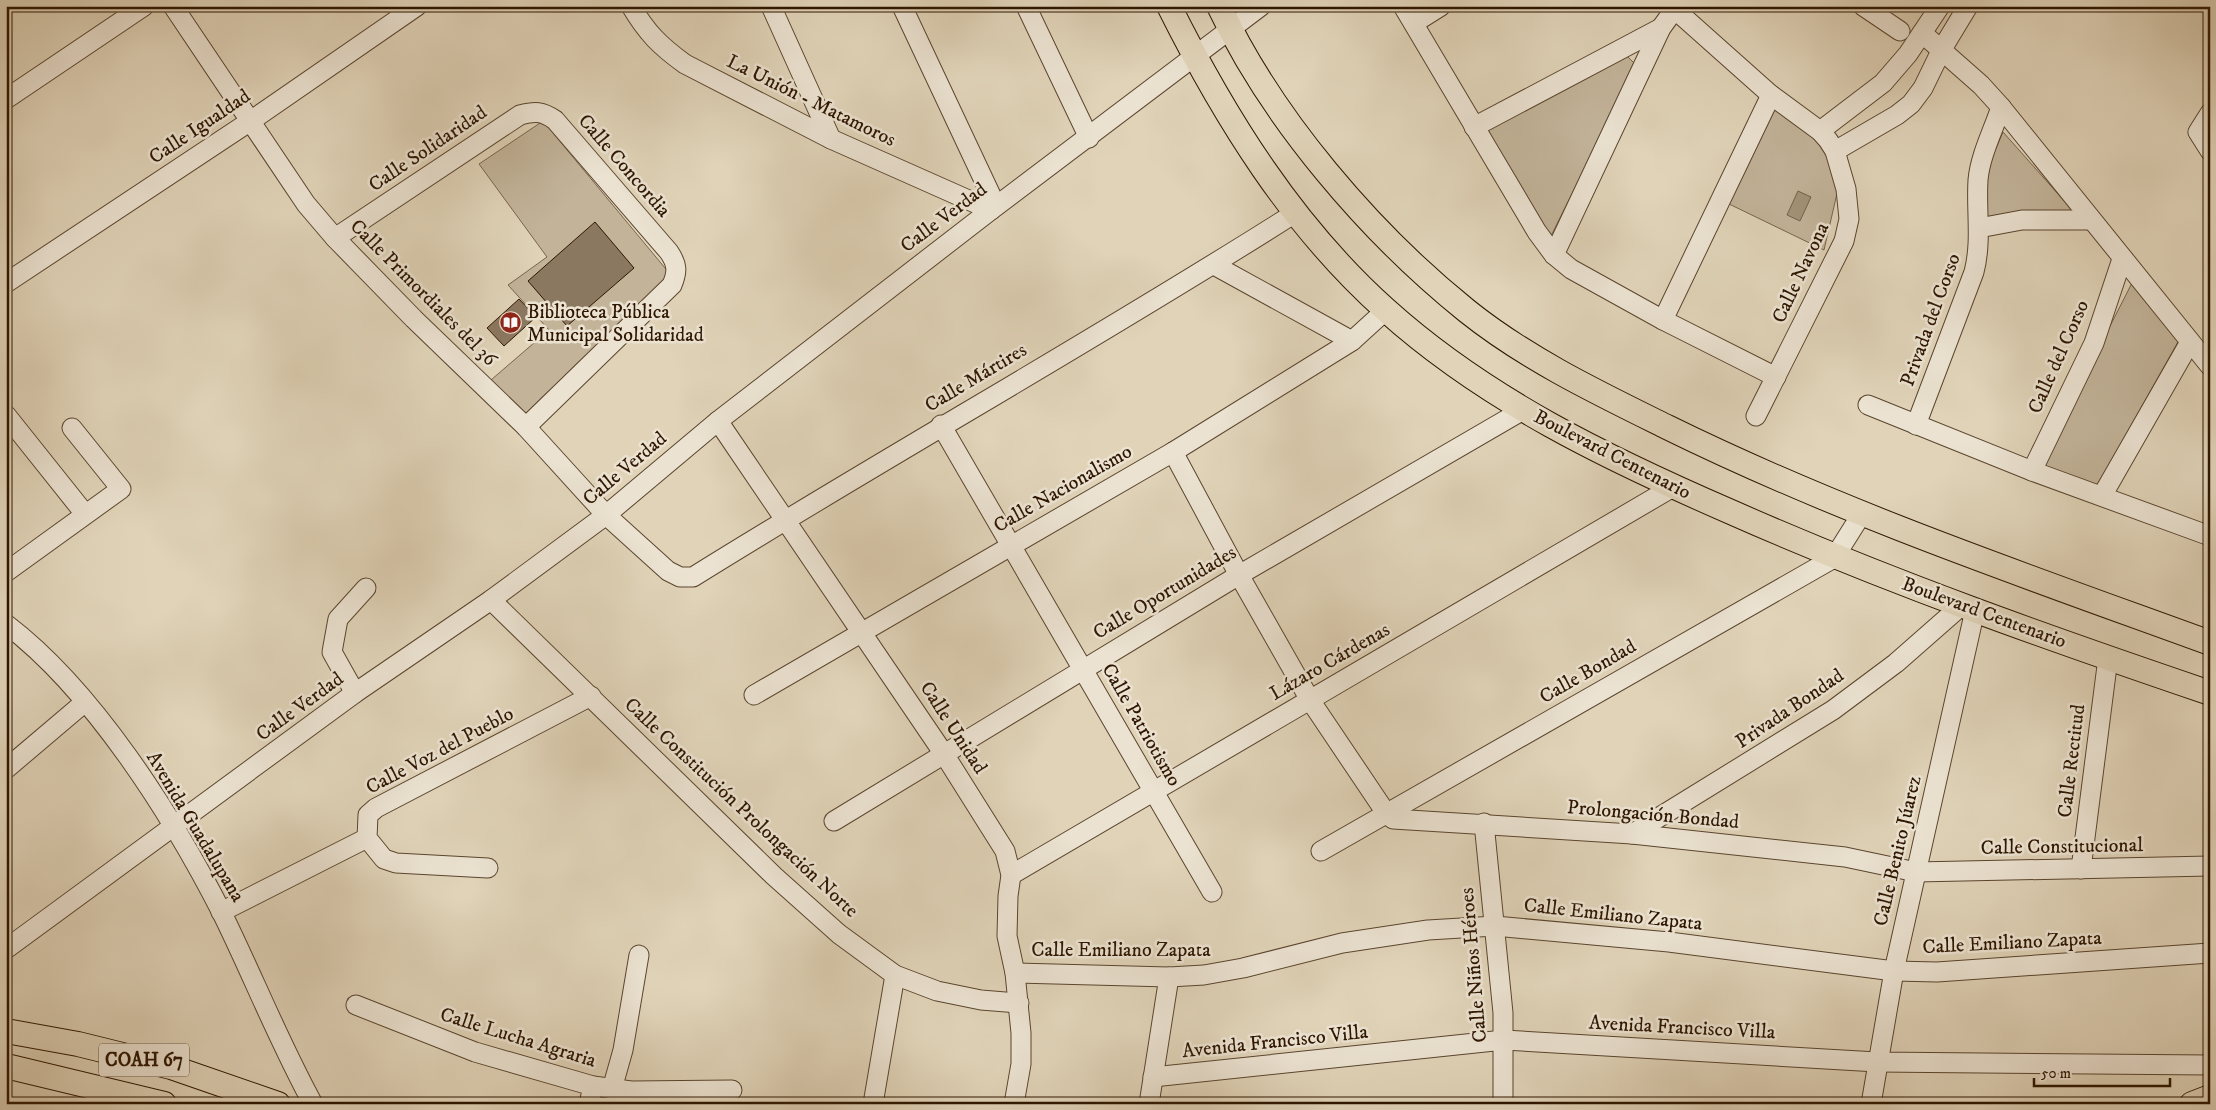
<svg xmlns="http://www.w3.org/2000/svg" width="2216" height="1110" viewBox="0 0 2216 1110" font-family="'IM FELL DW Pica',serif">
<style>
.green{fill:#c2b399;stroke:#78644c}
.water{fill:#a39379;stroke:#746149}
.building{fill:#8b7860;stroke:#2e1600}
.lines{fill:none;stroke-linecap:round;stroke-linejoin:round}
.minor-casing{stroke:#5a452e;stroke-width:21}
.major-casing{stroke:#2e1600;stroke-width:26}
.minor{stroke:#ebe2d1;stroke-width:19}
.major{stroke:#e0d3b8;stroke-width:24}
.labels{text-anchor:middle;dominant-baseline:central;stroke-width:5;stroke-linejoin:round;paint-order:stroke}
.shield{fill:#ebe2d1;stroke:#67533f;stroke-width:1}
.shield-label{font-size:19px;font-weight:bold;fill:#2e1600}
.street-label{font-size:20px;fill:#2e1600;stroke:#ebe2d1}
.poi-label{font-size:20px;fill:#2e1600;stroke:#ebe2d1;text-anchor:start}
</style>
<rect width="100%" height="100%" fill="#e0d3b8"/>
<filter id="stains"><feTurbulence type="fractalNoise" baseFrequency=".004" numOctaves="4"/><feColorMatrix values="0 0 0 0 .2 0 0 0 0 .09 0 0 0 0 .02 0 0 0 .5 -.17"/></filter>
<radialGradient id="worn" r=".72"><stop offset=".6" stop-color="#630" stop-opacity="0"/><stop offset="1" stop-color="#630" stop-opacity=".3"/></radialGradient>
<!-- green -->
<g class="green">
<path d="M1625,54L1636,65L1549,240L1480,130Z"/>
<path d="M1773,103L1815,137L1830,158L1838,189L1824,250L1727,203Z"/>
<path d="M543,121L670,274L524,415L491,380L549,330L508,285L547,257L479,164Z"/>
<path d="M2003,132L2074,212L1982,219V181Z"/>
<path d="M2132,283L2179,340L2096,488L2038,467Z"/>
</g>
<!-- water -->
<path class="water" d="M1798,191L1811,197L1800,221L1787,215Z"/>
<!-- building -->
<g class="building">
<path d="M595,222L634,268L567,326L528,281Z"/>
<path d="M519,299L536,317L504,346L487,328Z"/>
</g>
<g class="lines">
<defs>
<g id="minor">
<path d="M173,6L306,204L335,238L414,319L526,427L606,515L668,571L680,577H693C892,453 1097,339 1295,213"/>
<path d="M631,6C647,33 660,46 685,64L831,139L991,210"/>
<path d="M771,6L831,139"/>
<path d="M902,6L996,206"/>
<path d="M1026,6L1089,138"/>
<path d="M1403,6L1537,232L1554,255L1571,269L1663,320L1776,377"/>
<path d="M1671,6L1771,95L1820,131L1828,140L1835,151L1846,189L1849,219L1844,241L1756,416"/>
<path d="M1863,6L1900,31"/>
<path d="M1414,23L1441,6"/>
<path d="M1922,33L1981,85L2001,107L2210,366"/>
<path d="M6,99L144,6"/>
<path d="M2210,113L2198,132L2210,151"/>
<path d="M1474,127L1661,28"/>
<path d="M1820,131L1883,83L1908,54L1940,6"/>
<path d="M1835,151L1897,115L1911,104L1923,88L1942,49L1968,6"/>
<path d="M1979,228L2022,220H2091"/>
<path d="M335,238L520,115C535,111 542,111 555,120L669,252C677,264 678,271 672,285L526,427"/>
<path d="M1554,255L1661,28L1674,10"/>
<path d="M1214,265L1352,341"/>
<path d="M6,283L252,120L417,6"/>
<path d="M1663,320L1771,95"/>
<path d="M1868,405L2032,471L2210,536"/>
<path d="M6,415L85,514"/>
<path d="M718,421L944,754L1005,851L1011,875L1008,896L1007,936L1015,973L1021,1033V1064L1014,1104"/>
<path d="M941,425L1212,892"/>
<path d="M1916,425L1974,272C1982,241 1976,211 1978,180C1980,156 1993,131 2001,107"/>
<path d="M1173,452L1239,575L1310,700L1386,813L1393,819L1632,834L1845,857L1916,872L2210,866"/>
<path d="M2032,471L2094,343L2122,259"/>
<path d="M2102,496L2190,342"/>
<path d="M6,572L121,489L72,428"/>
<path d="M491,600L774,876L839,934L895,975L937,991L981,1000L1019,1003"/>
<path d="M6,624C93,690 172,815 222,913C253,976 279,1042 313,1104"/>
<path d="M355,693L332,652L338,619L366,588"/>
<path d="M754,695L1173,452L1352,341L1386,310"/>
<path d="M6,769L85,702"/>
<path d="M834,821L1239,575L1523,410"/>
<path d="M1484,823L1503,1013V1104"/>
<path d="M1632,834L1833,710L1896,663L1962,605"/>
<path d="M1321,851L1834,558L1861,515"/>
<path d="M488,868L396,863L384,859L367,838L368,815L376,808L591,696"/>
<path d="M2081,869L2108,658"/>
<path d="M1011,875L1673,487"/>
<path d="M221,912L367,838"/>
<path d="M6,949L355,693L491,600L606,515L718,421L991,210L1261,6"/>
<path d="M1015,973L1169,977L1204,975L1243,968L1342,943L1428,930L1495,926L1669,942L1894,971L1937,972L2210,953"/>
<path d="M356,1005L475,1052L593,1086L631,1091L732,1090"/>
<path d="M1153,1077L1504,1040L1877,1062L2210,1065"/>
<path d="M612,1089L623,1050L639,955"/>
<path d="M589,1104L593,1086"/>
<path d="M873,1104L895,975"/>
<path d="M1149,1104L1169,977"/>
<path d="M1871,1104L1894,971L1975,610"/>
</g>
<g id="major">
<path d="M1169,6C1225,118 1292,226 1386,310C1486,400 1609,459 1731,512C1887,581 2048,638 2210,693"/>
<path d="M1219,6C1272,119 1370,233 1467,311C1527,359 1598,393 1667,427C1842,513 2026,576 2210,643"/>
<path d="M6,1031L78,1044L171,1067L278,1104"/>
<path d="M6,1066L164,1104"/>
<path d="M2192,1104L2210,1097"/>
</g>
</defs>
<!-- minor casing -->
<use href="#minor" class="minor-casing"/>
<!-- major casing -->
<use href="#major" class="major-casing"/>
<!-- minor -->
<use href="#minor" class="minor"/>
<!-- major -->
<use href="#major" class="major"/>
</g>
<!-- icons -->
<defs>
<symbol id="library-disc" viewBox="-11 -11 22 22"><circle r="9.5" fill="#8f2418" stroke="#ebe2d1"/><path d="M-6-4Q-3-5.5-.7-3.5V5Q-3 3-6 4ZM6-4Q3-5.5 .7-3.5V5Q3 3 6 4Z" fill="#fff"/></symbol>
</defs>
<g fill-rule="evenodd">
<use href="#library-disc" x="498" y="310" width="25" height="25"/>
</g>
<g class="labels">
<!-- shield labels -->
<rect class="shield" x="99" y="1043.5" width="90" height="33" rx="4"/>
<g class="shield-label">
<text x="144" y="1060">COAH 67</text>
</g>
<!-- street labels -->
<g class="street-label">
<text transform="translate(811 101) rotate(26)">La Unión - Matamoros</text>
<text transform="translate(200 127) rotate(-34)">Calle Igualdad</text>
<text transform="translate(428 149) rotate(-34)">Calle Solidaridad</text>
<text transform="translate(624 166) rotate(49)">Calle Concordia</text>
<text transform="translate(944 218) rotate(-37)">Calle Verdad</text>
<text transform="translate(1801 273) rotate(-65)">Calle Navona</text>
<text transform="translate(423 293) rotate(45)">Calle Primordiales del 36</text>
<text transform="translate(1931 320) rotate(-70)">Privada del Corso</text>
<text transform="translate(2059 357) rotate(-66)">Calle del Corso</text>
<text transform="translate(976 378) rotate(-31)">Calle Mártires</text>
<text transform="translate(1612 455) rotate(27)">Boulevard Centenario</text>
<text transform="translate(625 469) rotate(-40)">Calle Verdad</text>
<text transform="translate(1063 489) rotate(-30)">Calle Nacionalismo</text>
<text transform="translate(1165 593) rotate(-31)">Calle Oportunidades</text>
<text transform="translate(1984 613) rotate(20)">Boulevard Centenario</text>
<text transform="translate(1330 662) rotate(-30)">Lázaro Cárdenas</text>
<text transform="translate(1588 672) rotate(-30)">Calle Bondad</text>
<text transform="translate(300 707) rotate(-36)">Calle Verdad</text>
<text transform="translate(1790 709) rotate(-34)">Privada Bondad</text>
<text transform="translate(1141 725) rotate(60)">Calle Patriotismo</text>
<text transform="translate(953 728) rotate(57)">Calle Unidad</text>
<text transform="translate(440 751) rotate(-28)">Calle Voz del Pueblo</text>
<text transform="translate(2072 761) rotate(-83)">Calle Rectitud</text>
<text transform="translate(741 808) rotate(43)">Calle Constitución Prolongación Norte</text>
<text transform="translate(1653 815) rotate(5)">Prolongación Bondad</text>
<text transform="translate(195 827) rotate(59)">Avenida Guadalupana</text>
<text transform="translate(2062 847) rotate(-1)">Calle Constitucional</text>
<text transform="translate(1898 851) rotate(-77)">Calle Benito Júarez</text>
<text transform="translate(1613 915) rotate(6)">Calle Emiliano Zapata</text>
<text transform="translate(2012 943) rotate(-3)">Calle Emiliano Zapata</text>
<text x="1121" y="950">Calle Emiliano Zapata</text>
<text transform="translate(1474 965) rotate(-95)">Calle Niños Héroes</text>
<text transform="translate(1682 1028) rotate(3)">Avenida Francisco Villa</text>
<text transform="translate(518 1038) rotate(17)">Calle Lucha Agraria</text>
<text transform="translate(1275 1042) rotate(-6)">Avenida Francisco Villa</text>
</g>
<!-- poi labels -->
<g class="poi-label">
<text x="527" y="312">Biblioteca Pública<tspan x="527" dy="23">Municipal Solidaridad</tspan></text>
</g>
</g>
<!-- margin -->
<rect width="2216" height="1110" fill="none" stroke="#e0d3b8" stroke-width="25"/>
<rect x="8" y="8" width="2201" height="1095" fill="none" stroke="#2e1600" stroke-width="2.5"/>
<rect x="12" y="12" width="2191" height="1085" fill="none" stroke="#2e1600"/>
<!-- scale -->
<path d="M2034 1078v8h136v-8" fill="none" stroke="#2e1600" stroke-width="2.5"/>
<text x="2041" y="1078" font-size="15" fill="#2e1600" stroke="#ebe2d1" stroke-width="4" paint-order="stroke">50 m</text>
<rect width="100%" height="100%" filter="url(#stains)"/>
<rect width="100%" height="100%" fill="url(#worn)"/>
</svg>
